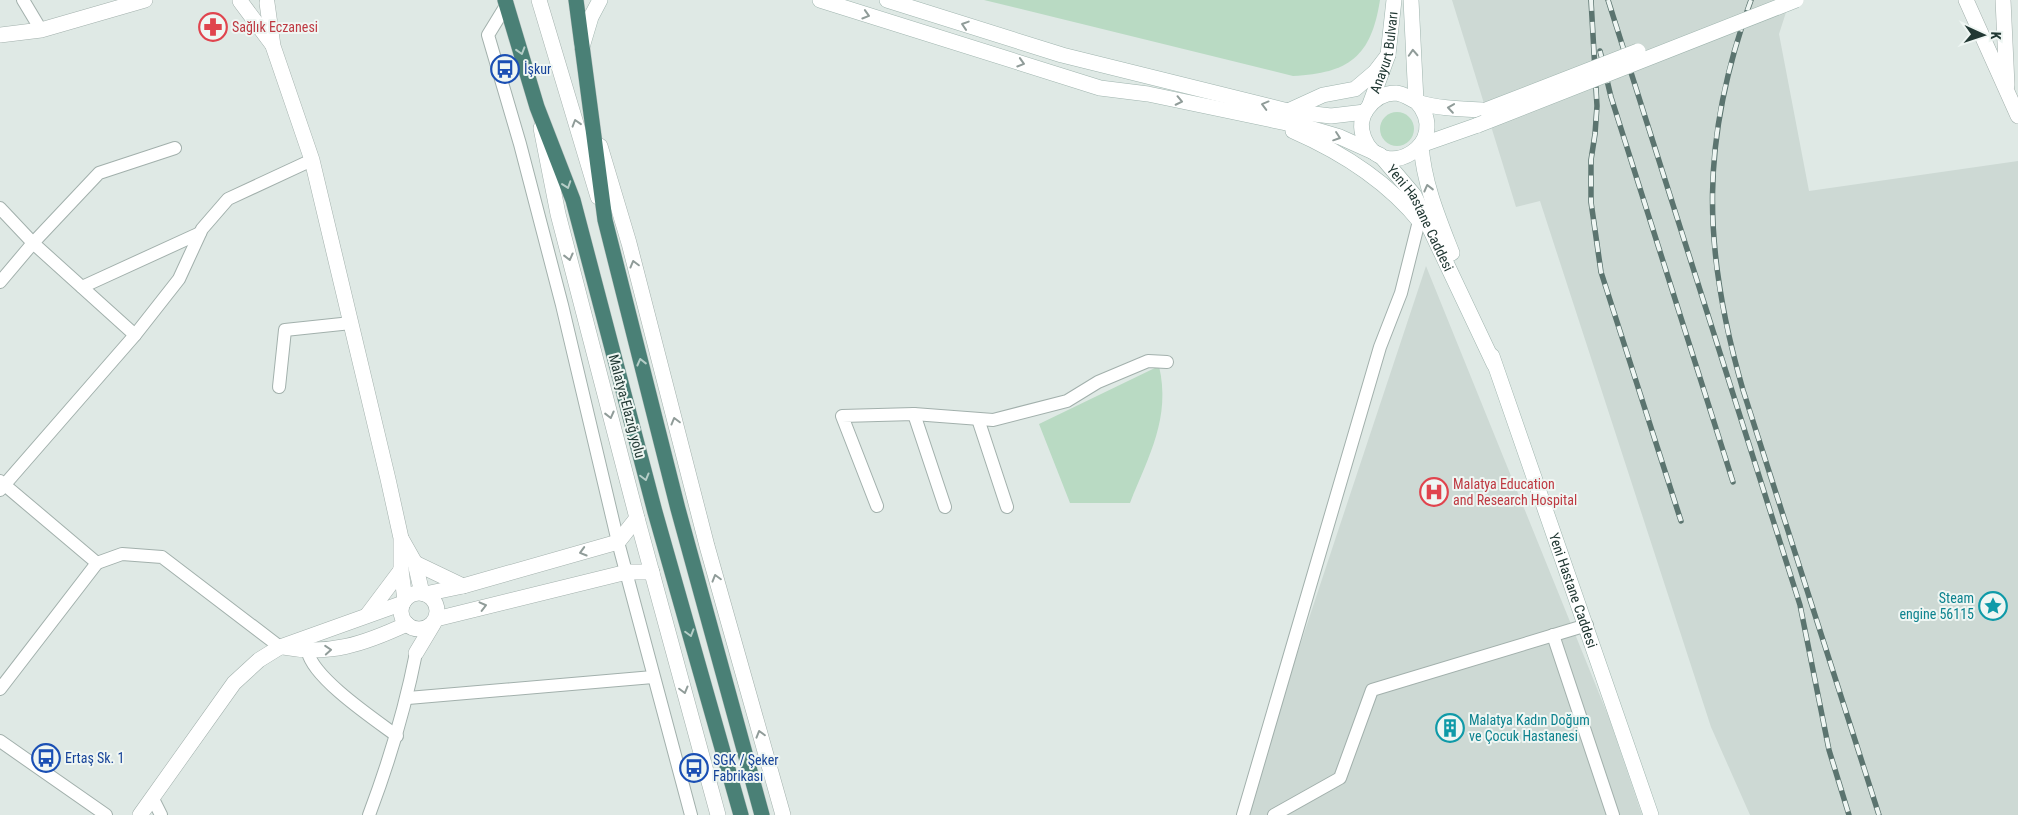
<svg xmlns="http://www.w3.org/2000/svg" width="2018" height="815" viewBox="0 0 2018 815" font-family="'Roboto Condensed',sans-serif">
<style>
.built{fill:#cdd9d4}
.green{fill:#b9dac3}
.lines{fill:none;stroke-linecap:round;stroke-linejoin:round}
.minor-casing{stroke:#a2b0ac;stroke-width:14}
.tertiary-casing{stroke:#a2b0ac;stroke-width:16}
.secondary-casing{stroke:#9fb4ae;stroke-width:16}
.trunk-casing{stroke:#bcc3c2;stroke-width:16}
.minor{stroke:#fff;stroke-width:12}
.tertiary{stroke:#fff;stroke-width:15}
.secondary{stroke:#fff;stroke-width:15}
.trunk{stroke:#4a8076;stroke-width:15}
.rail-casing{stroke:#5b746f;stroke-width:5.5}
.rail{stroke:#eff6f3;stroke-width:4;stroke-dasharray:11;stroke-linecap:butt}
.secondary-bridge-casing{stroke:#9fb4ae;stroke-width:16;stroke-linecap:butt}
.secondary-bridge{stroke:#fff;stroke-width:15}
.oneway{stroke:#909c99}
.oneway2{stroke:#b5cdc7}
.labels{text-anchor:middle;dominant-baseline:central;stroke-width:4;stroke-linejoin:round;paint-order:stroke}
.health-label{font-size:14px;fill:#be3a42;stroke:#eff6f3;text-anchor:start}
.street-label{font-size:14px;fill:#213833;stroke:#eff6f3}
.transit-label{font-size:14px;fill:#164399;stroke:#eff6f3;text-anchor:start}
.culture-label{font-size:14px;fill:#0d838f;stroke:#eff6f3;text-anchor:end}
</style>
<rect width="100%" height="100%" fill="#dfe9e5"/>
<!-- built -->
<g class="built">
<path d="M1452,0H1790L1779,34L1809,191L2018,161V815H1750L1711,727L1540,201L1516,207Z"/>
<path d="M1426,266L1609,718L1642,815H1236L1247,805Z"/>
</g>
<!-- green -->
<g class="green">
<path d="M984,0H1380C1371,57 1349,73 1293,76Z"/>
<circle cx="1397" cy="129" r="17"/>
<path d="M1159,366C1171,418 1149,455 1130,503H1070L1039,424Z"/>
</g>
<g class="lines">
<defs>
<g id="minor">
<path d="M23,0L41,30"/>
<path d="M507,4L488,35L520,144L562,305L618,542L691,815"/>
<path d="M0,208L33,243L135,335"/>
<path d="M0,282L33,243L99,173L175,148"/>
<path d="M82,287L200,233"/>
<path d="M279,387L285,330L351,323"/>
<path d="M914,414L945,507"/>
<path d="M978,419L1007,507"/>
<path d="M0,481L97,563L0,689"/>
<path d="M0,490L135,335L179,279L202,229L228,199L312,160"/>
<path d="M877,506L842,416L914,414L993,420L1067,401L1098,382L1148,361L1167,362"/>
<path d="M97,563L122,554L162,557L280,647"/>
<path d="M1553,635L1613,815"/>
<path d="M308,652C313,678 374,719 397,736"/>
<path d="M408,698L653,677"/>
<path d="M0,741L106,815"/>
<path d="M153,799L161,815"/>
<path d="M369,815C389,762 405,709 416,653"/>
<path d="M1243,815L1380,347L1401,293L1419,221"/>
<path d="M1274,815L1340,778L1372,690L1587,625"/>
</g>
<g id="tertiary">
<path d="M539,0L598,197"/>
<path d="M1966,0L2018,116"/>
<path d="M2003,0L2007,85"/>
<path d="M240,1L272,44"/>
<path d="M267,3L273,46L312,160L388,479L401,538V570L405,600"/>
<path d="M0,35L41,30L145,0"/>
<path d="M541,128L558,214L637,518L718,815"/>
<path d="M600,146L629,243L707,546L783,815"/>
<path d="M402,540L415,563L422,593"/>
<path d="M415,563L463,586"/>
<circle cx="419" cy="611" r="18"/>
<path d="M425,594L463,586L618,542L637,518"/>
<path d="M368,614L401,570"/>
<path d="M436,619L627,572H652"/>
<path d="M282,647C329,656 364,644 407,624"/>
<path d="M416,653L434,623"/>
<path d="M140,815L234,683L259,660L280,647L403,603"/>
</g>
<g id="secondary">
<path id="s1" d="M820,0L1100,88L1148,94L1306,127L1340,137L1380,155L1414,195L1494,364"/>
<path d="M887,0L1062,55L1288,111L1331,116L1365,112"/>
<path d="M1411,0L1416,101"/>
<path d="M582,47L591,17L600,0"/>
<path d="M1416,101C1454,143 1383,185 1364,138C1360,128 1361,117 1367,109C1374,99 1384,93 1396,93C1405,94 1410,99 1417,102C1439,109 1463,109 1486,110"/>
<path id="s2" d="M1370,104L1388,55L1394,0"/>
<path d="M1288,111L1323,95L1355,89L1375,72L1388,55"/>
<path d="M1293,131C1341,152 1388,182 1421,223"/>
<path d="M1452,253C1438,217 1424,184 1421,145L1478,125"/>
<path id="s3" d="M1492,356L1651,815"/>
</g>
<g id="trunk">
<path d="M505,0L537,107L573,200L655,512L741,815"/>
<path d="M576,0L605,220L678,509L762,815"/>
</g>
</defs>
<!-- minor casing -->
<use href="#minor" class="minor-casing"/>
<!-- tertiary casing -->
<use href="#tertiary" class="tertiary-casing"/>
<!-- secondary casing -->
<use href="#secondary" class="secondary-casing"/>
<!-- trunk casing -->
<use href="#trunk" class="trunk-casing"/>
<!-- minor -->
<use href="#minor" class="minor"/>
<!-- tertiary -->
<use href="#tertiary" class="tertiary"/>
<!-- secondary -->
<use href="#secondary" class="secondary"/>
<!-- trunk -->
<use href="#trunk" class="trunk"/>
<defs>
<g id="rail">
<path d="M1591,0L1597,106L1595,134L1591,160V202L1601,272L1681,521"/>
<path d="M1608,0L1800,605L1829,750L1849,815"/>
<path d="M1751,0C1700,140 1702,248 1743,390L1879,815"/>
<path d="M1600,51L1611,97L1733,482"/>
</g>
</defs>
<!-- rail casing -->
<use href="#rail" class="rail-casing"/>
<!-- rail -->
<use href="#rail" class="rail"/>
<defs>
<g id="secondary-bridge">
<path d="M1486,110L1638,51"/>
<path d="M1478,125L1796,0"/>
</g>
</defs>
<!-- secondary-bridge casing -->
<use href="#secondary-bridge" class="secondary-bridge-casing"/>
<!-- secondary-bridge -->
<use href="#secondary-bridge" class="secondary-bridge"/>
</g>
<!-- one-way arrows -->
<defs><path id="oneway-chevron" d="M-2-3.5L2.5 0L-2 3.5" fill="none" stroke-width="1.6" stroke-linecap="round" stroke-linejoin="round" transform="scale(1.25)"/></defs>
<g class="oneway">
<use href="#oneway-chevron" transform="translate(866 15) rotate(17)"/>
<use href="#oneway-chevron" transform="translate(965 25) rotate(-162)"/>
<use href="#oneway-chevron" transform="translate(1413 53) rotate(-93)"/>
<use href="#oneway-chevron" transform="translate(1021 63) rotate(17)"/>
<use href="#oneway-chevron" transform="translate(1179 101) rotate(12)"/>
<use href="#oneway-chevron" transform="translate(1265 105) rotate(-165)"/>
<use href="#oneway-chevron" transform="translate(1451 108) rotate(-172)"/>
<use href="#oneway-chevron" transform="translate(576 123) rotate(-107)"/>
<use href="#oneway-chevron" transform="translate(1337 137) rotate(19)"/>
<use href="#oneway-chevron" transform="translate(1428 188) rotate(-104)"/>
<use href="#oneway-chevron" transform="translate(569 257) rotate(76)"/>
<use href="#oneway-chevron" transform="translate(634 264) rotate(-105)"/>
<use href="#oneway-chevron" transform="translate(610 415) rotate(76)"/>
<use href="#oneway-chevron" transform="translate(675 421) rotate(-105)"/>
<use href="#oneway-chevron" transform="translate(583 552) rotate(164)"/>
<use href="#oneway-chevron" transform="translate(716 578) rotate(-106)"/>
<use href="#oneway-chevron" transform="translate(483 606) rotate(-14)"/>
<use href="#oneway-chevron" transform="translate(328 650) rotate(-4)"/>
<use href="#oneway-chevron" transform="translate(684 690) rotate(75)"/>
<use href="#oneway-chevron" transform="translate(760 734) rotate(-106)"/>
</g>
<g class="oneway2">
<use href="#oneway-chevron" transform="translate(521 51) rotate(73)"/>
<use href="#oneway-chevron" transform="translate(567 185) rotate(71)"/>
<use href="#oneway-chevron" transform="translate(641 362) rotate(-104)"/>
<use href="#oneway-chevron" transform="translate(645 477) rotate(75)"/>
<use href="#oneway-chevron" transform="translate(690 633) rotate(74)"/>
</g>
<!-- icons -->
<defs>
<symbol id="pharmacy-ring" viewBox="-11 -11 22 22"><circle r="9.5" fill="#eff6f3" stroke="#e0444e" stroke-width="1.5"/><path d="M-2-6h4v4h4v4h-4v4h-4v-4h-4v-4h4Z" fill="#e0444e"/></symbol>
<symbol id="bus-ring" viewBox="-11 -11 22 22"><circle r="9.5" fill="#eff6f3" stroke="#1a4fb4" stroke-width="1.5"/><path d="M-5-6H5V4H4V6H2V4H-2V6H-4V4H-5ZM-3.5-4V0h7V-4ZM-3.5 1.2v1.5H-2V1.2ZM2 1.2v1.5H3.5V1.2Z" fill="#1a4fb4"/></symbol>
<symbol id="hospital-ring" viewBox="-11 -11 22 22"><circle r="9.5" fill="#eff6f3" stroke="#e0444e" stroke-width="1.5"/><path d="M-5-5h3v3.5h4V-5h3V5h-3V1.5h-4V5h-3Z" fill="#e0444e"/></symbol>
<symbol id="sight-ring" viewBox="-11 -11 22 22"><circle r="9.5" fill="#eff6f3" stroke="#0f9aa8" stroke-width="1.5"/><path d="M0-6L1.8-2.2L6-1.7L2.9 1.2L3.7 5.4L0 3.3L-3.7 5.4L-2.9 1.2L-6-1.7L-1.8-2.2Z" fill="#0f9aa8"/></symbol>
<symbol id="building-ring" viewBox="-11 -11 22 22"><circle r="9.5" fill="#eff6f3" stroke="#0f9aa8" stroke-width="1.5"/><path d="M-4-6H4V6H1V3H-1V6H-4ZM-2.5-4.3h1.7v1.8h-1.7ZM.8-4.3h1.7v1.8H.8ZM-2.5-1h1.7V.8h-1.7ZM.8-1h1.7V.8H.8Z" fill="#0f9aa8"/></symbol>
</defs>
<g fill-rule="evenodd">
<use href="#pharmacy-ring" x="197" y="11" width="32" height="32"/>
<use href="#bus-ring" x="489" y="53" width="32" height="32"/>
<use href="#hospital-ring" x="1418" y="476" width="32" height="32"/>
<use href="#sight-ring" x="1977" y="590" width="32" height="32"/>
<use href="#building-ring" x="1434" y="712" width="32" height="32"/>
<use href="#bus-ring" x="30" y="742" width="32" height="32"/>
<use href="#bus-ring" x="678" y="752" width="32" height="32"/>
</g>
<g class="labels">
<!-- health labels -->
<g class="health-label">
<text x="232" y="27">Sağlık Eczanesi</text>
<text x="1453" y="484">Malatya Education<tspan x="1453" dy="16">and Research Hospital</tspan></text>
</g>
<!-- street labels -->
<g class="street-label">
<text stroke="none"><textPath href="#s2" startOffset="54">Anayurt Bulvarı</textPath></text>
<text stroke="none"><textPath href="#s1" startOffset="658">Yeni Hastane Caddesi</textPath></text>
<text transform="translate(627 406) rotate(75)">Malatya-Elazığ yolu</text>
<text stroke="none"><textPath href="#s3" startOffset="248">Yeni Hastane Caddesi</textPath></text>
</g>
<!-- transit labels -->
<g class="transit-label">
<text x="524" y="69">İşkur</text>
<text x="65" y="758">Ertaş Sk. 1</text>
<text x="713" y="760">SGK / Şeker<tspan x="713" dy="16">Fabrikası</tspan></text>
</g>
<!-- culture labels -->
<g class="culture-label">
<text x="1974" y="598">Steam<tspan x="1974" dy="16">engine 56115</tspan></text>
<text x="1469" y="720" text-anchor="start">Malatya Kadın Doğum<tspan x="1469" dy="16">ve Çocuk Hastanesi</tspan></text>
</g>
</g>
<!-- north arrow -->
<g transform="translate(1983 35) rotate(93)" stroke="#eff6f3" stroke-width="4" paint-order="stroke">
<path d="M0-4L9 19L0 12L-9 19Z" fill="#213833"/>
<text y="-8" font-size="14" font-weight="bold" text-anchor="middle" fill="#213833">K</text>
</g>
</svg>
